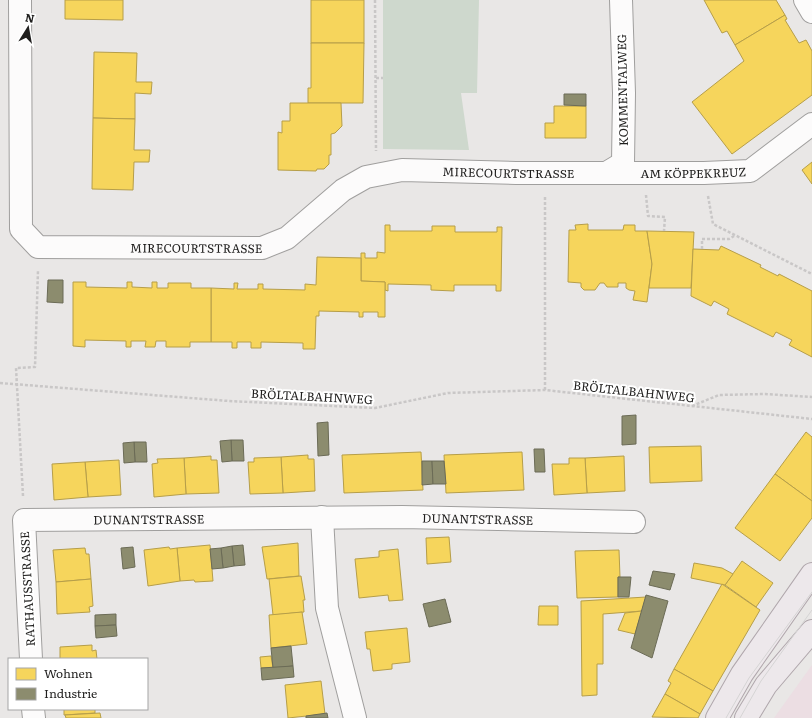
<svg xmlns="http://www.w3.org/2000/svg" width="812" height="718" viewBox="0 0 812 718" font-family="Literata,serif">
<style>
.commercial{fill:#ecdee3}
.green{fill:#ced8cd}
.homes{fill:#f6d55c;stroke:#b69e49}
.industry{fill:#8c8c6e;stroke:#6b6b56}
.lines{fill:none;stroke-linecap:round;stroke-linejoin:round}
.street-casing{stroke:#a09f9e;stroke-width:24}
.primary-casing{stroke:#b0a7ac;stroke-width:24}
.path{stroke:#c9c7c7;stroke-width:2.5;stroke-dasharray:3 2;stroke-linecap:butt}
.street{stroke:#fcfbfb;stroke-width:22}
.primary{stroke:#ede8eb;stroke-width:22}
.tram{stroke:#d5d4d4;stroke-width:1}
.labels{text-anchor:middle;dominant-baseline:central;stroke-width:4;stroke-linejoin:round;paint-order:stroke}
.street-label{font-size:12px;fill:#1f1e1d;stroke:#fff}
</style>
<rect width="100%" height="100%" fill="#e9e7e6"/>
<!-- commercial -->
<path class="commercial" d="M812,665V718H774Z"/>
<!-- green -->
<path class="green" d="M383,0H479L477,93H461L469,150L383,149Z"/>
<!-- homes -->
<g class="homes">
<path d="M65,0H123V20L65,19Z"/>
<rect x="311" y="0" width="53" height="43"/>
<path d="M704,0H776L785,15L735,45L727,31L722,33Z"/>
<path d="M785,15L787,19L785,20L799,43L806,40L812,51V95L732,154L692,102L744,61L735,45Z"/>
<path d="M311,43H364L363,103H308V88H311Z"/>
<path d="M94,52L137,53L136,82H152L151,94L135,93V119L93,118Z"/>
<path d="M290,103H341L342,126L335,133L331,134V155H329V164L324,169H317L316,171L278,170V132L282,133V121H290Z"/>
<path d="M554,106H586V138H545V123H554Z"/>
<path d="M93,118L135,119L134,150H150L149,162H134L133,190L92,189Z"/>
<path d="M812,162V184L802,170Z"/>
<path d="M588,224V230H623L624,225H635V231H647L652,264L647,302L633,300L635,291L629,290L626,288V283H618V287H607L604,283H600L595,290H584L581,287V283L568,282L569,230H576L575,225Z"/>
<path d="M385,225H390V231H432V226H455V232H497V227H502L501,291H496V285H454V291L431,290V285L388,284V291L385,290V282L361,281V253H365V258H377V252L385,253Z"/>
<path d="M647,231L694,232L691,288H649L652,264Z"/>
<path d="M721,246L761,265L760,267L778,276L779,274L812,291V357L789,345L792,340L776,332L773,337L727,314L729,309L714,301L711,306L691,296L693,249L719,250Z"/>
<path d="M317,257L361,258V281L385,282V317H378V312H363V317H359V312L319,311V316H316L315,349H303V343L261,342V348H251V342H237V348H232V342H211V288L234,289V283H238L237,289H258V284H263V289L305,290V284L316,285Z"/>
<path d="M73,282H86V287L127,288V282H132V287L152,288V282H157V288H168V283H191V288H211V342H190V347H166V341H156L155,347H145L146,341H131V347H126V341L85,340V347L73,346Z"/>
<path d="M806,432L812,437V501L775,474Z"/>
<path d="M701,446L702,481L650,483L649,447Z"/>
<path d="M421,452L423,490L344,493L342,455Z"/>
<path d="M522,452L524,490L446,493L444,455Z"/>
<path d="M308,455V459H314L315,491L283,493L281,457Z"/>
<path d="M211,456V460H217L219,493L186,494L184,458Z"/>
<path d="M624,456L625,491L587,493L585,458Z"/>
<path d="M281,457L283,493L250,494L248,462H254V458Z"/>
<path d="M184,458L186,494L154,497L152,464L158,463L157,459Z"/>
<path d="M569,458H585L587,493L554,495L552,464H569Z"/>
<path d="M119,460L121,495L88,497L85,462Z"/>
<path d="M85,462L88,497L54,500L52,464Z"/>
<path d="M775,474L812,501V518L780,561L735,528Z"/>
<path d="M449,537L451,562L427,564L426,538Z"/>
<path d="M298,543L299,576L267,579L262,547Z"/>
<path d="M210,545L213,581L195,582L194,580L180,581L177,548Z"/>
<path d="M169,547L170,549L177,548L180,581L148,586L144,550Z"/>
<path d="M85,548L86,554H89L91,579L56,582L53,550Z"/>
<path d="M398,549L403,600L389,601L388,595L359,598L355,559L379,557V551Z"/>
<path d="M619,550L620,577H618V597L577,598L575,551Z"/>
<path d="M742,561L773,583L756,607L725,585Z"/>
<path d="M694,563L722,568L733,574L725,585L691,578Z"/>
<path d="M301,576L305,600H303L304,612L273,615L269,579Z"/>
<path d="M91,579L93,606L89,607L90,612L57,614L56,582Z"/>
<path d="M722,584L760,610L713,691L674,669Z"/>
<path d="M646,597L642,611L603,614V664H597V695L582,696L581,601Z"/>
<path d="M539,606H558V625H538Z"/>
<path d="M642,611L635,634L618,630L625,613Z"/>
<path d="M302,612L307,644L271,648L269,615Z"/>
<path d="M407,628L410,662L392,664V669L373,671L370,649H367L365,632Z"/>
<path d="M92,645V651L96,650L97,659H60V647Z"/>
<path d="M271,656L273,668H261L260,657Z"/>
<path d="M674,669L713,691L700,714L665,694L671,683L668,681Z"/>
<path d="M321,681L325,714L288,718L285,685Z"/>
<path d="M665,694L700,714L698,718L652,717Z"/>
<path d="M64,709H95V713L64,715Z"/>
<path d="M100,713L101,718H66L65,715Z"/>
</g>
<!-- industry -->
<g class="industry">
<path d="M564,94H586V106L564,105Z"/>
<path d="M48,280H63V303L47,302Z"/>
<path d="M636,415V444L622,445V416Z"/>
<path d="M328,422L329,455L318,456L317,423Z"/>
<path d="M231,440H243L244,461H232Z"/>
<path d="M231,440L232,461L222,462L220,441Z"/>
<path d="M134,442H146L147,462H135Z"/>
<path d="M134,442L135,462L124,463L123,443Z"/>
<path d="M534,449H544L545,472H535Z"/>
<path d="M422,461H432L433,484L422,485Z"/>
<path d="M432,461H444L446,484H433Z"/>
<path d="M243,545L245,565L234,566L232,546Z"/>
<path d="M232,546L234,566L223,568L221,548Z"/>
<path d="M133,547L135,567L123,569L121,548Z"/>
<path d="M221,548L223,568L212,569L210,549Z"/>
<path d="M653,571L675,574L670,590L649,585Z"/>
<path d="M618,577H631L629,597H618Z"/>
<path d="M646,595L668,601L652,658L631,648Z"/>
<path d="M445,599L451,622L429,627L423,604Z"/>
<path d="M116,614V625L95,626V615Z"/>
<path d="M116,625L117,636L96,638L95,626Z"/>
<path d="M291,646L293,666L273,668L271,648Z"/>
<path d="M293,666L294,677L262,680L261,668Z"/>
<path d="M327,713L328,718H306V716Z"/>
</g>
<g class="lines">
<defs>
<g id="street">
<path id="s1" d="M20,0L21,229L38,247L262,248L287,238L343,190L366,177L402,170L516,173H704L750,171L812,124"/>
<path d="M805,0L812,12"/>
<path d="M608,172L623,163L624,93L621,0"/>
<path d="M322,517L327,608L355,718"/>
<path id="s2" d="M31,659L24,520L402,517L634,522"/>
<path d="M33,709L34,718"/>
</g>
<g id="primary">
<path d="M717,718L742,674L812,574"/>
<path d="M746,718L766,685L812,631"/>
</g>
</defs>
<!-- street casing -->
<use href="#street" class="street-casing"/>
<!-- primary casing -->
<use href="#primary" class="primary-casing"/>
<!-- path -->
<g class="path">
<path d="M375,0L376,151"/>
<path d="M376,78H383"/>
<path d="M646,195L648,216L665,217L664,231"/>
<path d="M708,196L713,224L812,274"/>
<path d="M702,249V239H729L734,236"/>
<path d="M0,383L229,401L375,408L448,393L545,390L812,419"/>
<path d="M545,390V196"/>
<path d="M692,406L719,395L765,394L812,397"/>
<path d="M23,496L16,368L35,367L38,270"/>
</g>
<!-- street -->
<use href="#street" class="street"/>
<!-- primary -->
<use href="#primary" class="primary"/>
<!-- tram -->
<g class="tram">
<path d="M726,718L749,678L812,592"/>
<path d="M740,718L761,681L812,610"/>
</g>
</g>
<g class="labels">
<!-- street labels -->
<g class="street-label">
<text transform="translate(622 90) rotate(-91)">KOMMENTALWEG</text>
<text stroke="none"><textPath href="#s1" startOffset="933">AM KÖPPEKREUZ</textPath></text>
<text stroke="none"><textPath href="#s1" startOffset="748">MIRECOURTSTRASSE</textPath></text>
<text stroke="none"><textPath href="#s1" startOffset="412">MIRECOURTSTRASSE</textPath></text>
<text transform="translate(634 391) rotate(6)">BRÖLTALBAHNWEG</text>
<text transform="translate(312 396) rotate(3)">BRÖLTALBAHNWEG</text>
<text stroke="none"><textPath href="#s2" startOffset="264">DUNANTSTRASSE</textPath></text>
<text stroke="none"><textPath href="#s2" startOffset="593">DUNANTSTRASSE</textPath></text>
<text transform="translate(27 589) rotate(-93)">RATHAUSSTRASSE</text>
</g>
</g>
<!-- legend -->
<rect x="8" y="658" width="140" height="52" fill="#ffffff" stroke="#a5a5a5"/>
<rect x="16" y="668" width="20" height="12" fill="#f6d55c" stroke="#a5a5a5"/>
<text x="44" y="678" font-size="12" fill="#1f1e1d">Wohnen</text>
<rect x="16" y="688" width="20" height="12" fill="#8c8c6e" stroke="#a5a5a5"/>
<text x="44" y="698" font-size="12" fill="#1f1e1d">Industrie</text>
<!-- north arrow -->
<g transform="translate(28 28) rotate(11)" stroke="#ffffff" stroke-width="3" paint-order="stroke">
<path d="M0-3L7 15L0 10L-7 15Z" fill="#1f1e1d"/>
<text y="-6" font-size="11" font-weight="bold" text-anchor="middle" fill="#1f1e1d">N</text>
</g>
</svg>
